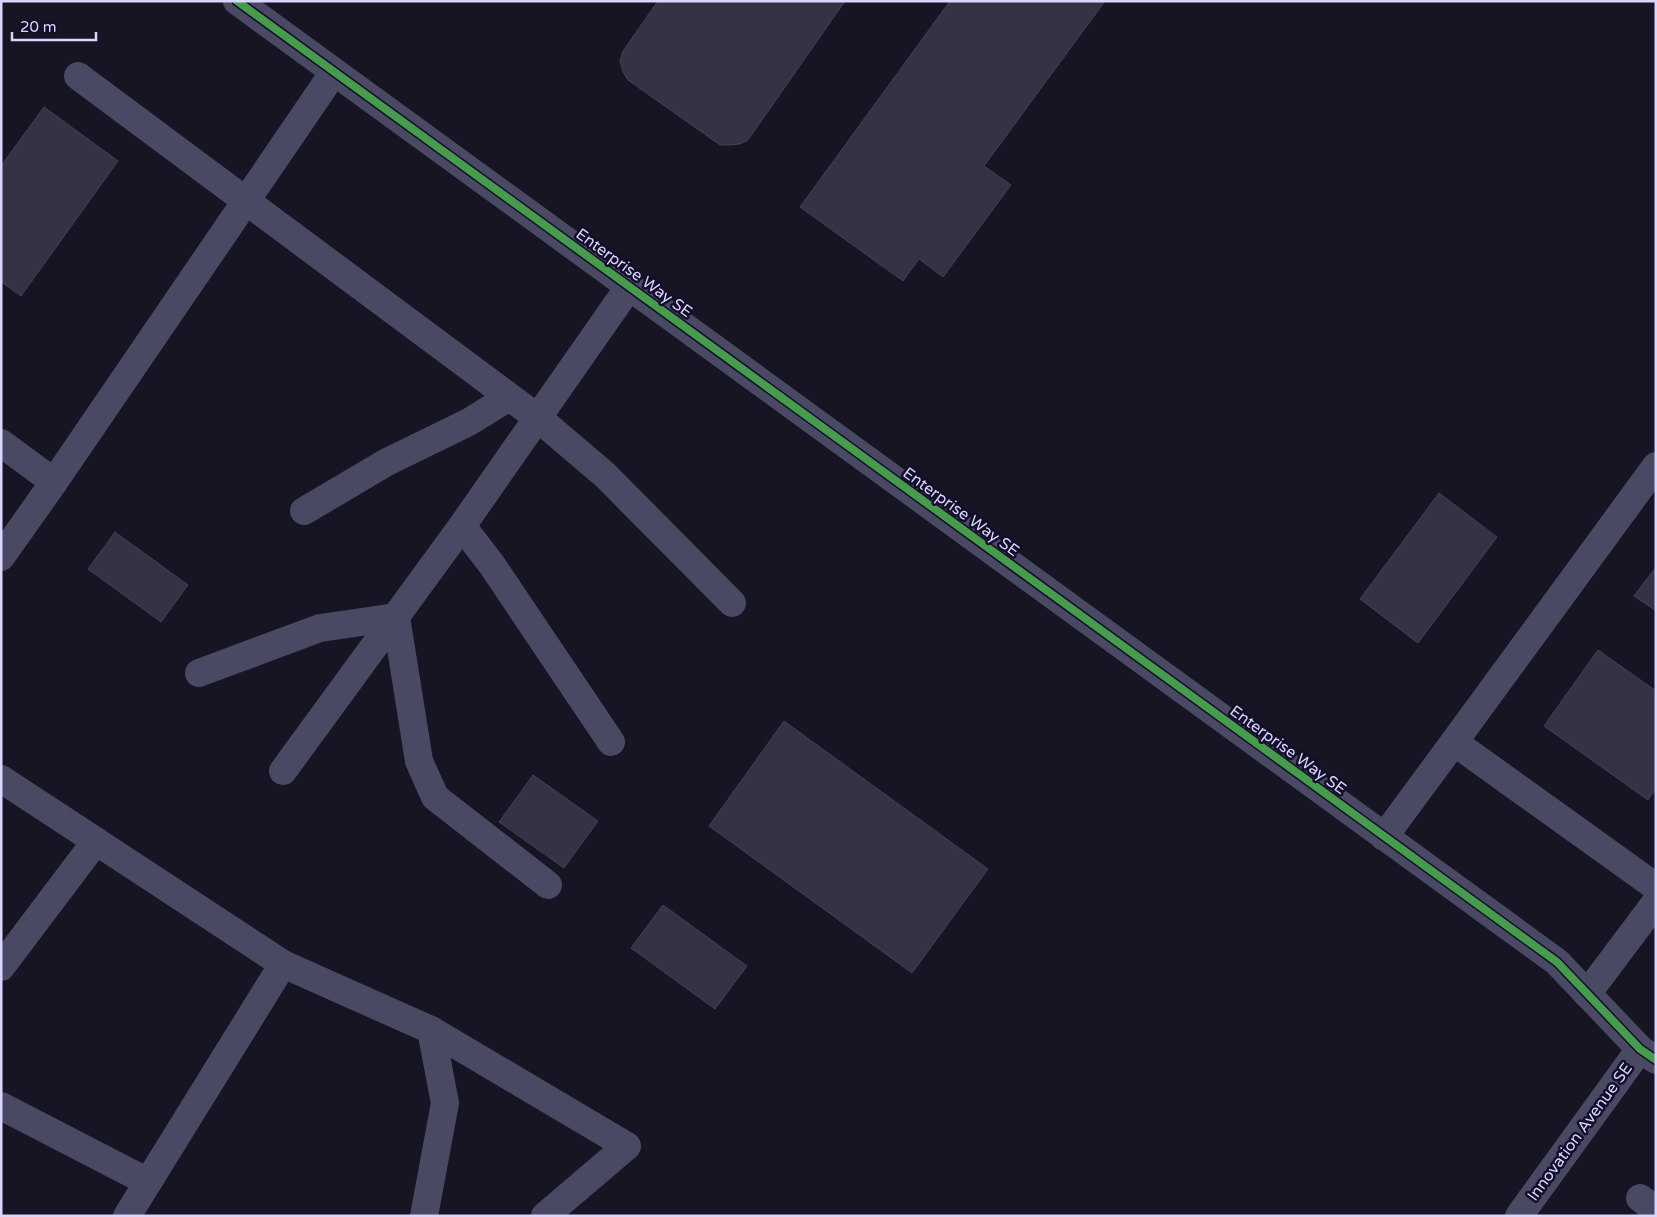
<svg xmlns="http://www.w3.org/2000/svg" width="1657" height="1217" viewBox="0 0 1657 1217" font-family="'Varela Round',sans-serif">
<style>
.building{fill:#353245;stroke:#433f57}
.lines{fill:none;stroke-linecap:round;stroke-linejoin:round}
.minor{stroke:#4a4964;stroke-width:28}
.cycleway-casing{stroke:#130e29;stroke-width:11}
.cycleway{stroke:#469c4c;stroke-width:8}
.labels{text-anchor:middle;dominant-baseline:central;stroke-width:5;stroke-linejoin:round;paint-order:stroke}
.street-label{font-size:16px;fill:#dbd6ff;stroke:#130e29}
</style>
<rect width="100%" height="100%" fill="#171423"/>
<!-- building -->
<g class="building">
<path d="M658,1H845L748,140L740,144L729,145H720L628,80L623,72L620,61L623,51Z"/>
<path d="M950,1H1105L984,166L1011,185L943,277L919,259L903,281L800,207Z"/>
<path d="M44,107L118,161L21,296L1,282V166Z"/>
<path d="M1439,493L1497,537L1418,643L1360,599Z"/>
<path d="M115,532L188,585L161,622L88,569Z"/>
<path d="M1656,567V611L1634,596Z"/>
<path d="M1598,650L1656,691V789L1648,800L1544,726Z"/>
<path d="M784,721L988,869L912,973L709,826Z"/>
<path d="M533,775L598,821L564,868L499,822Z"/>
<path d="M663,905L747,966L715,1009L631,948Z"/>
</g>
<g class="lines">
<!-- minor -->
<g class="minor">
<path d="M237,1L1557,962L1640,1049L1656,1060"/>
<path d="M78,76L538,418L605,475L732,603"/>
<path d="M1,443L54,482"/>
<path d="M1656,466L1454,742L1656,887"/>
<path d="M304,511L387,462L469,422L509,397"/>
<path d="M462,526L492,565L611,742"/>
<path d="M1,557L54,482L334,72"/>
<path d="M199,673L320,628L396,617L419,761L435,797L548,885"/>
<path d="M283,771L462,526L629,287"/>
<path d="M1,779L283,964"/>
<path d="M1384,837L1454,742"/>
<path d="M1,967L96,841"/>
<path d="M1587,994L1656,902"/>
<path d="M431,1030L627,1146L545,1216"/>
<path d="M1,1106L148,1182"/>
<path d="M1640,1198L1656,1210"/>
<path d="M127,1216L283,964L431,1030L445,1103L424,1216"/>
<path d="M1519,1216L1640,1049"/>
</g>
<defs>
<path id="cycleway" d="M237,1L1557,962L1640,1049L1656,1060"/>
</defs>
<!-- cycleway casing -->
<use href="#cycleway" class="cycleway-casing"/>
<!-- cycleway -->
<use href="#cycleway" class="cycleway"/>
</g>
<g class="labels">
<!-- street labels -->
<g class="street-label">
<text transform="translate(634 273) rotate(36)">Enterprise Way SE</text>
<text transform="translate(961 512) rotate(36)">Enterprise Way SE</text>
<text transform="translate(1288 750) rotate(36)">Enterprise Way SE</text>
<text transform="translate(1580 1132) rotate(-54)">Innovation Avenue SE</text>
</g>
</g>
<!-- border -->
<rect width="1657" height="1217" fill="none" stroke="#dbd6ff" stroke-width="5"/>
<!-- scale -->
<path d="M12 32v8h84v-8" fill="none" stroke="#dbd6ff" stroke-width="2.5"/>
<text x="20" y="32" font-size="15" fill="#dbd6ff" stroke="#130e29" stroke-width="4" paint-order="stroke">20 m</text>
</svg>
